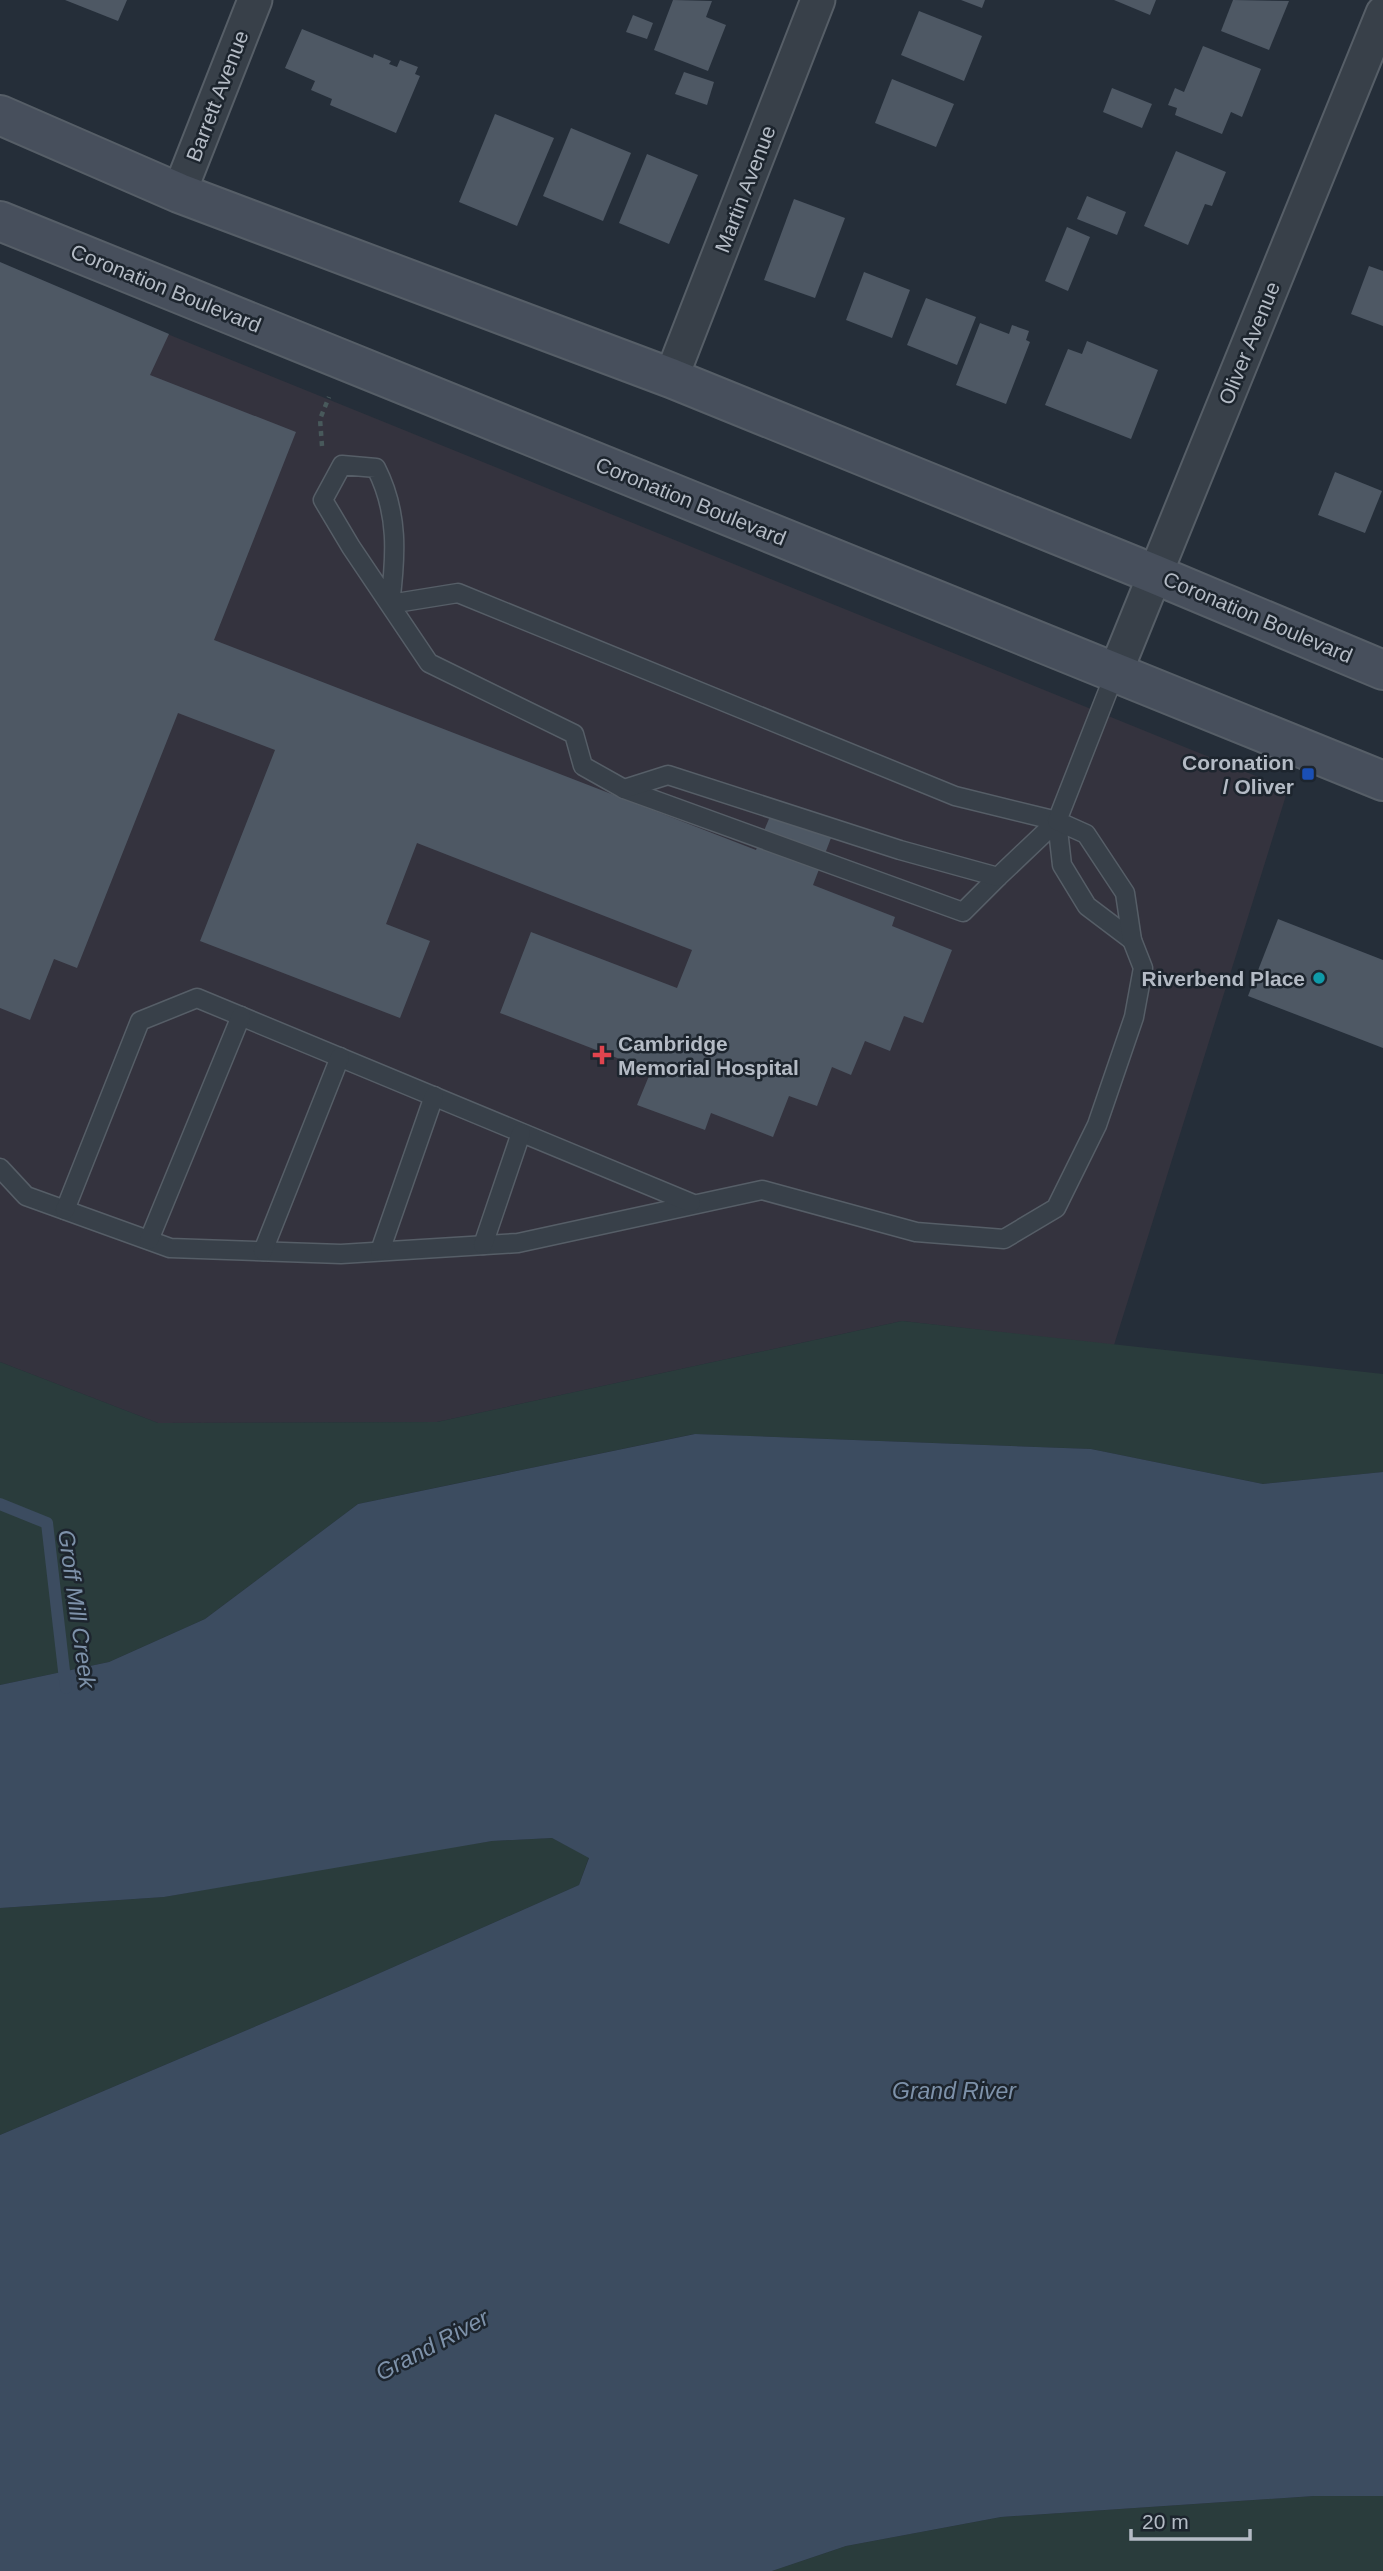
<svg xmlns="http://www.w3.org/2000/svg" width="1383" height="2571" viewBox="0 0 1383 2571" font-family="Helvetica,sans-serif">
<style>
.medical{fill:#34333e}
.green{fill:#2a3c3c}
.water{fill:#3c4c60}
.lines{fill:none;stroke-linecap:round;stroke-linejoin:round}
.stream{stroke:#3c4c60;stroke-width:12}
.building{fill:#4e5864}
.service-casing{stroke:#565e67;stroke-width:21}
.minor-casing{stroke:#565e67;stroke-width:37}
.secondary-casing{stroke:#565e67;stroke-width:42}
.path{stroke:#48595b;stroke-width:4.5;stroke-dasharray:5 5;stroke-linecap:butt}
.service{stroke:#384049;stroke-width:18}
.minor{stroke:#384049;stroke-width:33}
.secondary{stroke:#474f5c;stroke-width:38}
.transit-dot{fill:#1a4fb4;stroke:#1d252e;stroke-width:2.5}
.culture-dot{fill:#0f9aa8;stroke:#1d252e;stroke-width:2.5}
.health-dot{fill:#e0444e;stroke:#1d252e;stroke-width:2.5}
.labels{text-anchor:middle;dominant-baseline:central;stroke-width:5;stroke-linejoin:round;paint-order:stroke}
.street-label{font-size:21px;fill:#b4bbc5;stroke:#1d252e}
.poi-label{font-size:21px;font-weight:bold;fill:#b4bbc5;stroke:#1d252e;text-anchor:end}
.water-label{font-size:23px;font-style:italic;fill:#7e92aa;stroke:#1d252e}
</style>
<rect width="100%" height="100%" fill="#252e39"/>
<!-- medical -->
<path class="medical" d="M0,266L1288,789L1114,1345L902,1321L437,1422L158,1423L0,1362Z"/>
<!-- green -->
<g class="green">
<path d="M902,1321L1383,1374V1472L1263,1484L1091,1449L694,1434L358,1504L205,1619L109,1662L0,1685V1362L158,1423L437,1422Z"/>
<path d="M552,1838L589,1857L579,1885L346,1988L0,2135V1908L164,1897L389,1856L492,1841Z"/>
<path d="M1314,2496H1383V2571H772L846,2546L1001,2517Z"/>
</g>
<!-- water -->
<path class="water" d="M695,1434L1091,1449L1263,1484L1383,1472V2496H1314L1001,2517L846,2546L772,2571H0V2135L346,1988L579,1885L589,1858L552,1838L492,1841L164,1897L0,1908V1685L109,1662L205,1619L358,1504Z"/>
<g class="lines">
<!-- stream -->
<path class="stream" d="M0,1504L47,1523L66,1688"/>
</g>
<!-- building -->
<g class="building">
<path d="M65,0H127L118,21Z"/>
<path d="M673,0L712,1L706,17L726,25L708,71L654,50Z"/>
<path d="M961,0H985L982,8Z"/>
<path d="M1114,0H1156L1150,15Z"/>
<path d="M1233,0L1289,1L1269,50L1221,31Z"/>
<path d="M919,11L982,36L964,81L901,55Z"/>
<path d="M633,15L653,23L647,39L626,32Z"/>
<path d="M302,29L373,58L374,54L391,61L389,64L397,67L400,60L418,67L415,74L420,76L396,133L330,105L332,99L311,90L315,81L285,68Z"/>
<path d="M1203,46L1261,69L1242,117L1231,112L1222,134L1175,115L1177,108L1168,105L1175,88L1184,92Z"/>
<path d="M684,72L714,82L707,105L675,94Z"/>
<path d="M892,79L954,104L936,147L875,123Z"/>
<path d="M1112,88L1152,104L1142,128L1103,112Z"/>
<path d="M495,114L554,138L517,226L459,202Z"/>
<path d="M571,128L631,153L603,221L543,196Z"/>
<path d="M1176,151L1226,172L1212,206L1205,204L1188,245L1144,226Z"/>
<path d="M647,154L698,175L669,244L619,223Z"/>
<path d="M1087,196L1126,212L1117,235L1077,219Z"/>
<path d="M794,199L845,218L815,298L764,280Z"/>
<path d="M1067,227L1090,237L1068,291L1045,281Z"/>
<path d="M0,262L169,334L150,375L296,432L214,640L756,850L771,814L831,838L813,885L895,917L892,926L952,950L923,1023L904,1016L890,1051L865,1041L851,1075L832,1067L817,1106L789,1096L773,1137L711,1113L705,1130L637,1105L651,1071L500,1013L531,932L677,988L692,950L417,843L386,924L430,941L400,1018L200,941L275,750L178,713L77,968L54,959L30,1020L0,1008Z"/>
<path d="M1369,266L1383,271V326L1351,314Z"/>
<path d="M864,272L910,290L892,338L846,320Z"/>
<path d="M926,298L976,317L957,365L907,345Z"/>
<path d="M980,323L1009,334L1012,325L1029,331L1026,340L1030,342L1006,404L956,385Z"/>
<path d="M1087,341L1158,370L1131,439L1045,405L1068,349L1082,354Z"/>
<path d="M1335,472L1382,491L1365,533L1318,515Z"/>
<path d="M1278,919L1383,960V1048L1248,996Z"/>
</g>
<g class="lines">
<defs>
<g id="service">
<path d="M624,789L963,912L998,877"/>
<path d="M1057,821L998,877L900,850L668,775L624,789L583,766L574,734L429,663L351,547L323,500L342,465L376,468C399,513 396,556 390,604L458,593L955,796L1057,821L1062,865L1087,906L1132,940"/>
<path d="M0,1168L26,1196L170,1248L341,1254L518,1243L762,1190L916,1232L1004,1239L1056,1208L1097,1125L1134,1017L1143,968L1132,940L1125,893L1086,834L1057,821L1115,673"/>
<path d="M65,1210L140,1021L197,998L691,1203"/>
<path d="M149,1240L241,1016"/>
<path d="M483,1245L521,1133"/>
<path d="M263,1251L340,1057"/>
<path d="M380,1251L434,1096"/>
</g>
<g id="minor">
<path d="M179,193L255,0"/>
<path d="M671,378L818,0"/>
<path d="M1115,673L1383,13"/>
</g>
<g id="secondary">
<path d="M0,115L179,193L671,378L1154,574L1383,670"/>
<path d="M0,221L1383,781"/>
</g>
</defs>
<!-- service casing -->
<use href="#service" class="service-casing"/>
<!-- minor casing -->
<use href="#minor" class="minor-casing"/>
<!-- secondary casing -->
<use href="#secondary" class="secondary-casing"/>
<!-- path -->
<path class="path" d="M322,446L320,419L329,397"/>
<!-- service -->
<use href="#service" class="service"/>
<!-- minor -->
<use href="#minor" class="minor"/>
<!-- secondary -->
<use href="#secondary" class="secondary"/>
</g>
<!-- markers -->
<rect class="transit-dot" x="1301" y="767" width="14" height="14" rx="3.5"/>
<circle class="culture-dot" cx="1319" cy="978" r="7"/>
<path class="health-dot" d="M598.5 1044.5h7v7h7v7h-7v7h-7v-7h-7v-7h7z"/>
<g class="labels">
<!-- street labels -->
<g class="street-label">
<text transform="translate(217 96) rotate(-69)">Barrett Avenue</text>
<text transform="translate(745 189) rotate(-69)">Martin Avenue</text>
<text transform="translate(166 288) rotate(22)">Coronation Boulevard</text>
<text transform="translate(1249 343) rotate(-68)">Oliver Avenue</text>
<text transform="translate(691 501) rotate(22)">Coronation Boulevard</text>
<text transform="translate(1258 617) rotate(23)">Coronation Boulevard</text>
</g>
<!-- poi labels -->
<g class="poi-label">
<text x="1294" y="762">Coronation<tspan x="1294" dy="24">/ Oliver</tspan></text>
<text x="1305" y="978">Riverbend Place</text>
<text x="618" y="1043" text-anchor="start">Cambridge<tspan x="618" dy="24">Memorial Hospital</tspan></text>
</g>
<!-- water labels -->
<g class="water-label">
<text transform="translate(77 1609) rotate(82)">Groff Mill Creek</text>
<text x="954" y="2091">Grand River</text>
<text transform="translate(432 2345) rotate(-28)">Grand River</text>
</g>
</g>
<!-- scale -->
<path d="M1131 2529v10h119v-10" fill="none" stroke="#b4bbc5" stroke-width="3.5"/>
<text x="1142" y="2529" font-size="21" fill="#b4bbc5" stroke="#1d252e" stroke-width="5" paint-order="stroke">20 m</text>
</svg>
